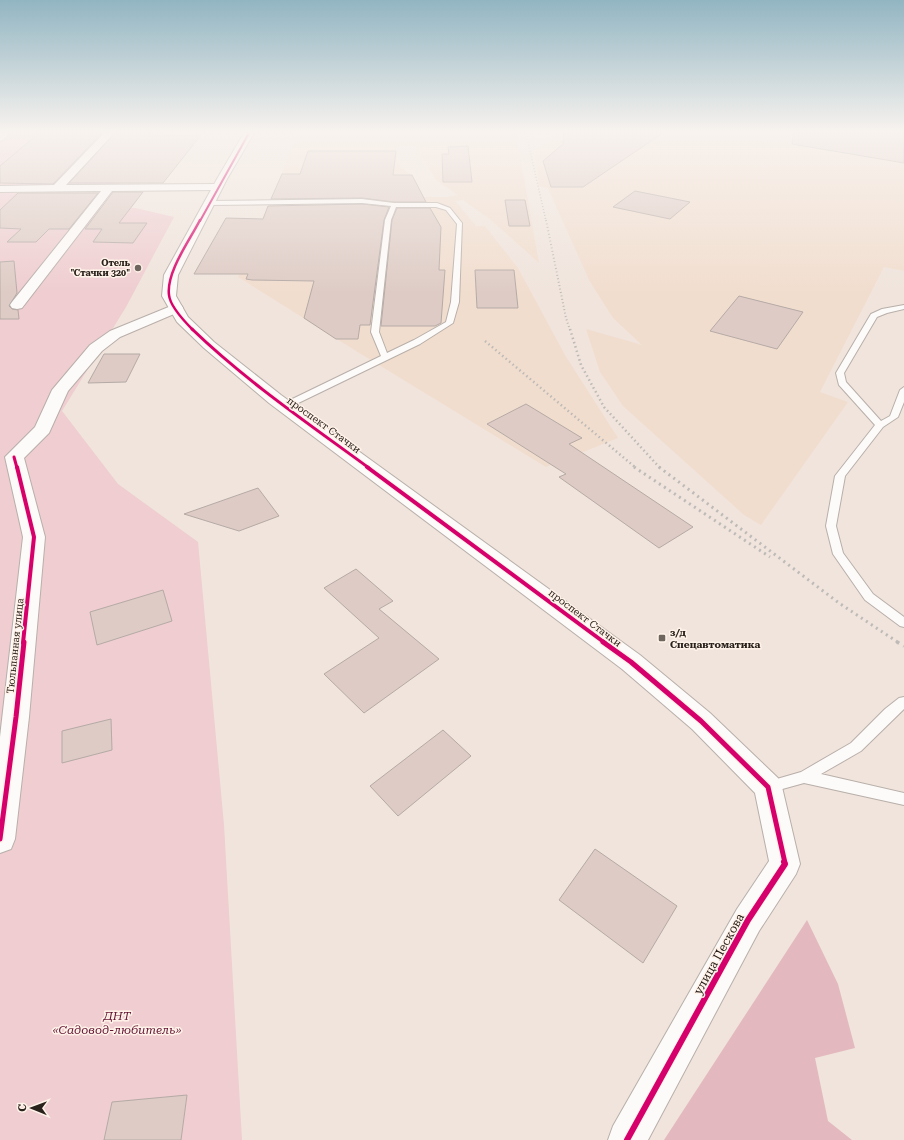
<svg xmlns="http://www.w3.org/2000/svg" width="904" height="1140" viewBox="0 0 904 1140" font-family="'Roboto Serif',serif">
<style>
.built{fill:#f1ddce;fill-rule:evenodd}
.green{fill:#efcdd0}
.forest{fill:#e3b9bf}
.building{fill:#decbc5;stroke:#b5aaa6}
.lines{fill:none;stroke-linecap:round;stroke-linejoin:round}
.service-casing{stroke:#b8afa9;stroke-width:2}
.minor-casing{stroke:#b8afa9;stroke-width:2}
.tertiary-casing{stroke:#b8afa9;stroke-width:2}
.service{fill:#fdfbfa;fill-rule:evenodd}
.minor{fill:#fdfbfa;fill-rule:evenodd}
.tertiary{fill:#fdfbfa;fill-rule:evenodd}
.rail-far4{stroke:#bdbab7;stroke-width:1.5;stroke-dasharray:1 2;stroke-linecap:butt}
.rail-far3{stroke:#bdbab7;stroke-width:2;stroke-dasharray:1 2.5;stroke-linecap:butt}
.rail-far2{stroke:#bdbab7;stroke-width:2.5;stroke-dasharray:1.5 3;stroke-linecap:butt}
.rail-far1{stroke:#bdbab7;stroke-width:3;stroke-dasharray:2 4;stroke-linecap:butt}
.rail{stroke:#bdbab7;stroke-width:3.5;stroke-dasharray:2.5 5;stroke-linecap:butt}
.cycleway-far5-casing{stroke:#fff2e9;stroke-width:3}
.cycleway-far4-casing{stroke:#fff2e9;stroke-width:4}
.cycleway-far3-casing{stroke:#fff2e9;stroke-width:5}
.cycleway-far2-casing{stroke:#fff2e9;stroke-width:6}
.cycleway-far1-casing{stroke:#fff2e9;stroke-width:8}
.cycleway-casing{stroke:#fff2e9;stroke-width:8}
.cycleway-far5{stroke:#d6006c;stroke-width:2}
.cycleway-far4{stroke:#d6006c;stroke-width:2.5}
.cycleway-far3{stroke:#d6006c;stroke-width:3}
.cycleway-far2{stroke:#d6006c;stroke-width:4}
.cycleway-far1{stroke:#d6006c;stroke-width:5}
.cycleway{stroke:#d6006c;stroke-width:6}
.poi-dot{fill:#6f655f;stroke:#fff2e9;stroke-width:1.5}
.labels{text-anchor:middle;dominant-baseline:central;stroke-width:3;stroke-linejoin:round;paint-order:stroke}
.far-poi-label{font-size:9px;font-weight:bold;fill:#29211b;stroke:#fff2e9;text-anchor:end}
.street-label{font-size:10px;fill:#29211b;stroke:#fff2e9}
.poi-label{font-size:10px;font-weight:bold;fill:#29211b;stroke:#fff2e9;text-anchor:start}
.near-street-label{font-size:12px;fill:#29211b;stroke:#fff2e9}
.near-park-label{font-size:12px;font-style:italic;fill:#631433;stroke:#fff2e9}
</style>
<rect width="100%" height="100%" fill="#f0e4dc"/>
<!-- built -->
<g class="built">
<path d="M298,133H516L539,263L491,220L463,200L455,201L476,226H485L518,268L565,355L618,438L546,467L356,351L238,277L257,234ZM398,146H415L436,180L458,195L447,197H424L412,175L401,168L396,157Z"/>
<path d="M560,133H904V271L884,267L820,392L848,402L761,525L744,515L623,406L600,372L586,329L642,345L613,318L589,280L548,188L539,186L534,150Z"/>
</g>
<!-- green -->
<path class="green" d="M0,133H163L99,208H135L174,217L126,307L62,411L118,484L198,542L224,825L242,1140H0Z"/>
<!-- forest -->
<path class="forest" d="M807,920L838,984L855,1048L815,1058L828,1121L852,1140H664Z"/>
<!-- building -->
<g class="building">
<path d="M39,133H102L53,184L0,183V166Z"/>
<path d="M115,133H151L148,136L201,135L163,183H69Z"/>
<path d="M564,133H663L583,187H551L543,161L563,144Z"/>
<path d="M793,133H904V163L792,144Z"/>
<path d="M468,146L472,182H443L442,154H449L448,147Z"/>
<path d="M308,151H396L393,175H412L426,202H394L362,198L271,199L282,174H300Z"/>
<path d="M635,191L690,202L670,219L613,207Z"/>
<path d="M113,192H143L119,223H147L133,243L93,242L102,229H85Z"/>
<path d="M18,193H98L69,229H49L36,242H7L21,229L0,228V210Z"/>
<path d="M505,200H525L530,226H509Z"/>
<path d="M362,204L389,207L384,220L370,325H360L358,339H336L304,318L314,281L252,280L246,279L248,274H194L226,218L263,219L268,206Z"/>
<path d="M397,208H430L441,227L439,270H445L441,323L435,326H381L392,220Z"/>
<path d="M14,261L17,293L9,306L12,309L18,310L19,319H0V262Z"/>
<path d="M475,270H514L518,308H477Z"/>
<path d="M739,296L803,312L777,349L710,331Z"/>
<path d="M104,354H140L126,382L88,383Z"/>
<path d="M526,404L582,438L569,444L693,527L659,548L559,477L566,474L487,424Z"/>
<path d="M258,488L279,516L239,531L184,514Z"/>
<path d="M356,569L393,601L379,609L439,659L364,713L324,674L379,638L324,588Z"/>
<path d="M163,590L172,621L97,645L90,612Z"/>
<path d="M111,719L112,750L62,763V731Z"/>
<path d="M443,730L471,756L398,816L370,786Z"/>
<path d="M595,849L677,906L643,963L559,900Z"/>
<path d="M187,1095L181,1140H104L112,1102Z"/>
</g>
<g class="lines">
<defs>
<g id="service">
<path d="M362,199L394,203H437L450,208L462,223L459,302L453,323L420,344L288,408H282L281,406L282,404L381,356L371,332L385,220L391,206L362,203L209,205L206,203L209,201ZM396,207H436L446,210L457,224L451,302L446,322L414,340L387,353L379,332L391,220Z"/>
<path d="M904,305V309L887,313L877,317L844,373L846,382L881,421L890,416L900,390L904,387V402L898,417L883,427L845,476L836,526L843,553L873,594L904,617V627L900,626L865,600L833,554L826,526L835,476L875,425L839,385L836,373L871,314L882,309Z"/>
<path d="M904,697V709L861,751L821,774L904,793V805L804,783L768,793L763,791L761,787L763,783L801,772L851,743L885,709L899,698Z"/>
</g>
<g id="minor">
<path d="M0,133H10L3,140L0,141Z"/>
<path d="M104,133H114L66,185L217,184L223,187L217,190L112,191L22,308L17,309L12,308L10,305L12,302L101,191L0,192V186L54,185Z"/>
<path d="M176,304L181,305L183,308L181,311L120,337L102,351L68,391L49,433L24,458L45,537L29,717L15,839L11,849L0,853V737L23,537L5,457L35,427L52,390L90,345L110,331Z"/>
</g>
<path id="tertiary" d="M244,133H254L227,179L178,275L176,296L188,317L214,342L281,395L640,655L710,713L778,778L782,787L800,864L796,874L759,931L648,1140H608L613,1126L737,909L769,861L755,793L692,729L622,669L269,403L204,348L177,322L162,296L164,275L217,179Z"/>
</defs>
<!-- service casing -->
<use href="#service" class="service-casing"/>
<!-- minor casing -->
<use href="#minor" class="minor-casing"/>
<!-- tertiary casing -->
<use href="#tertiary" class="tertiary-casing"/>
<!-- service -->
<use href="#service" class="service"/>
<!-- minor -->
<use href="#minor" class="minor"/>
<!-- tertiary -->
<use href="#tertiary" class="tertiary"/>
<!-- rail-far4 -->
<path class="rail-far4" d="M526,133L546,221"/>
<!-- rail-far3 -->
<path class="rail-far3" d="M546,220L566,318L570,330"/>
<!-- rail-far2 -->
<g class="rail-far2">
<path d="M570,329L581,365L604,407L660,468"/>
<path d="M485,341L636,468"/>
</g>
<!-- rail-far1 -->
<g class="rail-far1">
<path d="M634,467L770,557"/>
<path d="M659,467L839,603L899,643"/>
</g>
<!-- rail -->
<path class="rail" d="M897,642L904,646"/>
<defs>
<path id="cycleway-far5" d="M200,221L249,133"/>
<path id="cycleway-far4" d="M193,330C186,323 170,306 169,295C166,272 190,240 200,220"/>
<g id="cycleway-far3">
<path d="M192,329C246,381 309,424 369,468"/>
<path d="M14,457L17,468"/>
</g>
<g id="cycleway-far2">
<path d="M17,467L34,537L23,643"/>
<path d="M367,467L605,643"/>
</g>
<g id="cycleway-far1">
<path d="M603,642L631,662L701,721L768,787L785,863"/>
<path d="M0,839L16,717L24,642"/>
</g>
<path id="cycleway" d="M627,1140L748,920L785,864L784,862"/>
</defs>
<!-- cycleway-far5 casing -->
<use href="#cycleway-far5" class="cycleway-far5-casing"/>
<!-- cycleway-far4 casing -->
<use href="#cycleway-far4" class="cycleway-far4-casing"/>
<!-- cycleway-far3 casing -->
<use href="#cycleway-far3" class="cycleway-far3-casing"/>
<!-- cycleway-far2 casing -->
<use href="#cycleway-far2" class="cycleway-far2-casing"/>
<!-- cycleway-far1 casing -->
<use href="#cycleway-far1" class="cycleway-far1-casing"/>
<!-- cycleway casing -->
<use href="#cycleway" class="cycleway-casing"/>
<!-- cycleway-far5 -->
<use href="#cycleway-far5" class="cycleway-far5"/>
<!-- cycleway-far4 -->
<use href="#cycleway-far4" class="cycleway-far4"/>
<!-- cycleway-far3 -->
<use href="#cycleway-far3" class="cycleway-far3"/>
<!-- cycleway-far2 -->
<use href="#cycleway-far2" class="cycleway-far2"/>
<!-- cycleway-far1 -->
<use href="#cycleway-far1" class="cycleway-far1"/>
<!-- cycleway -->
<use href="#cycleway" class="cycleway"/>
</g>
<!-- sky -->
<linearGradient id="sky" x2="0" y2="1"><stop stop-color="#92b5c2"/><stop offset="0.45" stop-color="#f8f3ef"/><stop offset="1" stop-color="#f8f3ef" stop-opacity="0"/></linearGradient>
<rect width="904" height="293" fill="url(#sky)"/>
<!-- markers -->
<g class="poi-dot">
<circle cx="138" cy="268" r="4"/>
<rect x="658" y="634" width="8" height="8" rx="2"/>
</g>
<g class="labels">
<!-- far-poi labels -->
<g class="far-poi-label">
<text x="130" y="263">Отель<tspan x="130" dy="10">"Стачки 320"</tspan></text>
</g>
<!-- street labels -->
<g class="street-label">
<text transform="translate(324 425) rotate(36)">проспект Стачки</text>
<text transform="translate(585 618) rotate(37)">проспект Стачки</text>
<text transform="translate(15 646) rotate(-84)">Тюльпанная улица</text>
</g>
<!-- poi labels -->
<g class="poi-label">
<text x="670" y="632">з/д<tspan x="670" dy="12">Спецавтоматика</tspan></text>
</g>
<!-- near-street labels -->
<g class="near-street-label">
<text transform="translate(719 954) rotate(-61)">улица Пескова</text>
</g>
<!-- near-park labels -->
<g class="near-park-label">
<text x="117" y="1016">ДНТ<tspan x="117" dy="14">«Садовод-любитель»</tspan></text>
</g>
</g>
<!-- north arrow -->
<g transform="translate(32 1108) rotate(271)" stroke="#fff2e9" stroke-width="3" paint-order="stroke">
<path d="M0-3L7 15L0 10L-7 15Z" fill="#29211b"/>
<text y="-6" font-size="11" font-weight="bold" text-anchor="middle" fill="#29211b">С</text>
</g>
</svg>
